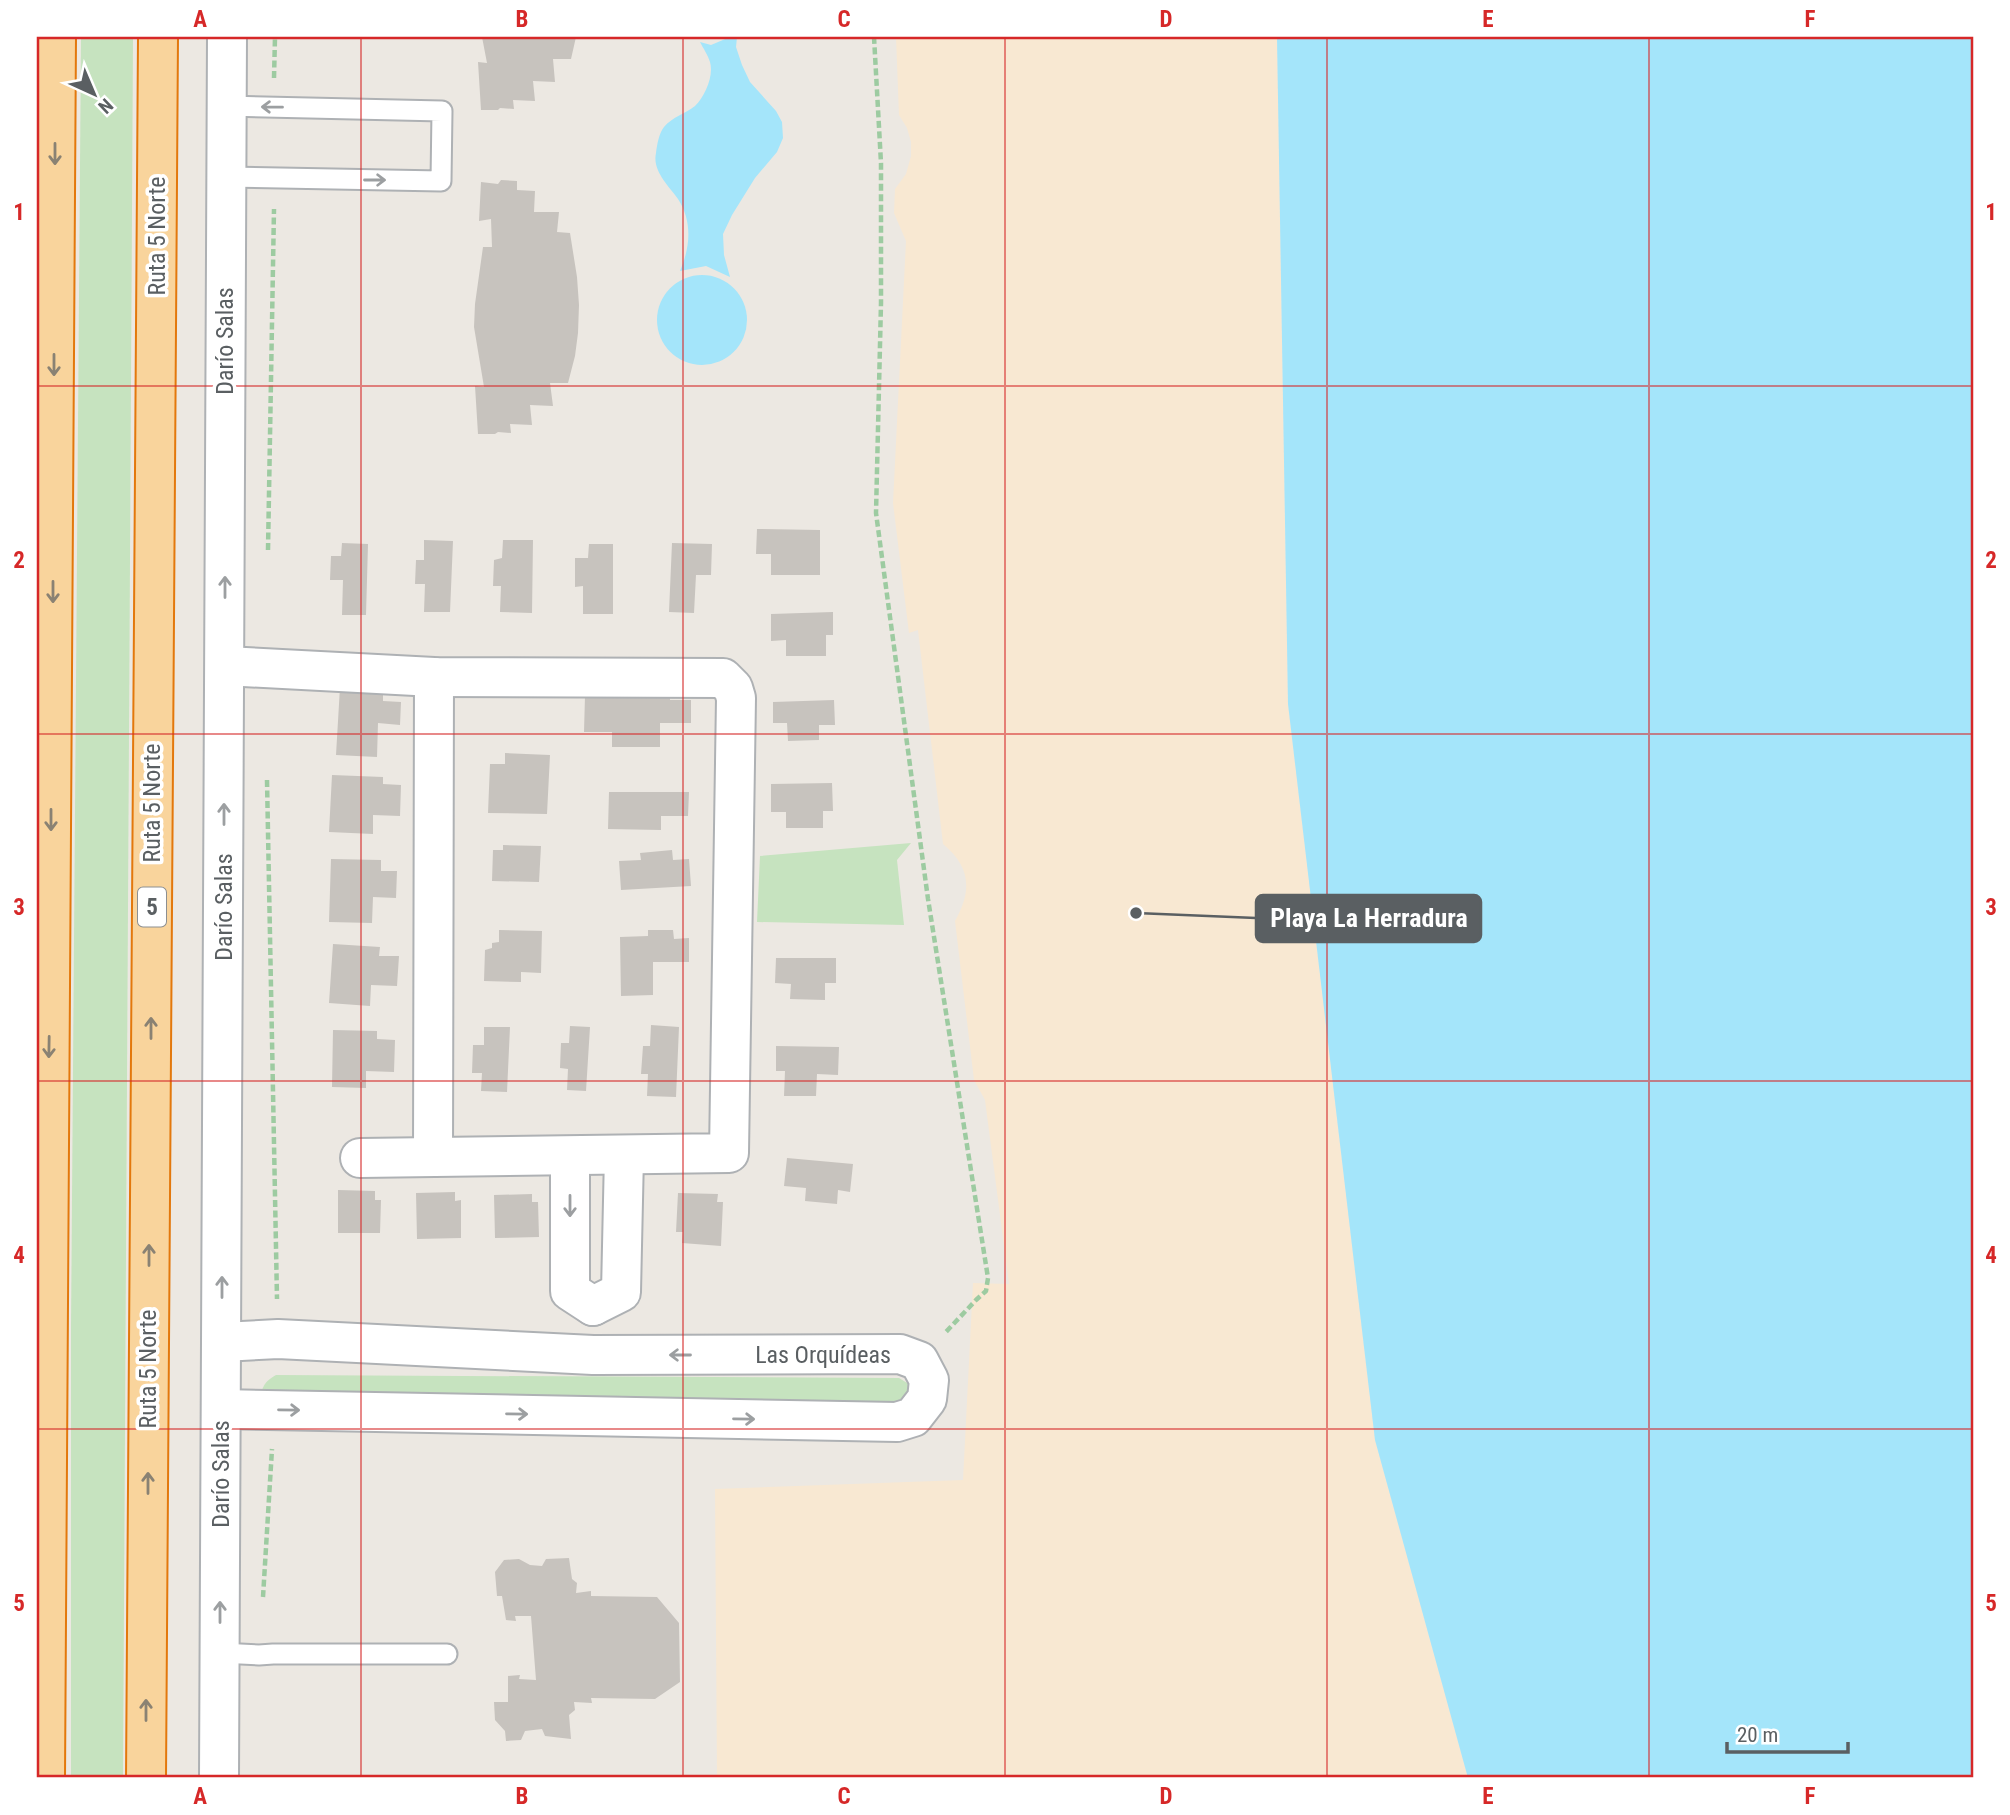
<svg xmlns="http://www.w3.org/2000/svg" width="2010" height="1815" viewBox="0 0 2010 1815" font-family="'Roboto Condensed',sans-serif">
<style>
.green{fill:#c6e3bf}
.sand{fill:#f8e8d2}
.water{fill:#a4e5fa}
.building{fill:#c7c3be}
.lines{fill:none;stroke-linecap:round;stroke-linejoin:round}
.service-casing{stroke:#aeb1b4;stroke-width:23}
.minor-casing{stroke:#aeb1b4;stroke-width:42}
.tertiary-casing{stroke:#aeb1b4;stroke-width:42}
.trunk-casing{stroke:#e3780c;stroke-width:42}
.path{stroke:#9dcba1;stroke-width:4.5;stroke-dasharray:7 3.5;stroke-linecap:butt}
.service{stroke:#fff;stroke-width:19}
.minor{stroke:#fff;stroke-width:38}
.tertiary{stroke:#fff;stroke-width:38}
.trunk{stroke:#f9d49c;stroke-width:38}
.oneway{stroke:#9c9fa1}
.oneway2{stroke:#8a8273}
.grid{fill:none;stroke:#d62828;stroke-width:2;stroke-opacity:0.55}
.labels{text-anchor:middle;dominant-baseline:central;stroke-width:7;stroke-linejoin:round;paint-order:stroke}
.shield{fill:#fff;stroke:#8c8f91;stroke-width:2}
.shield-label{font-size:23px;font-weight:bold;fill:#5a5f62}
.street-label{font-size:24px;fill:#5a5f62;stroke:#fff}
.leader{fill:none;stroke:#5a5f62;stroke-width:2.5}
.callout-dot{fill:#5a5f62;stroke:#fff;stroke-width:2.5}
.callout{fill:#5a5f62;stroke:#5a5f62;stroke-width:2.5}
.callout-label{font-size:26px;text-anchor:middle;font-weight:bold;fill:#fff}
.neatline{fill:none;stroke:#d62828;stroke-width:2.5}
.grid-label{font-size:23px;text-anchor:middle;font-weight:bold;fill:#d62828}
</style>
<rect width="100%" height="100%" fill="#ece8e2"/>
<!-- green -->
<g class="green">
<path d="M81,37H133L123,1778H71V1327Z"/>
<path d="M911,843L897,860L904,925L757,922L760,856Z"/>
<path d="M276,1375L899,1378L912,1386L904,1404L266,1396L262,1390C265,1382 269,1379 276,1375Z"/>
</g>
<!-- sand -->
<path class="sand" d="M896,37H1277L1288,704L1375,1440L1468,1778H717L715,1489L963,1480L973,1283L1009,1284L985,1100L974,1080L955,921C972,891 971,867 943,844L918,630L909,633L893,503L906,241L894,213L895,189L906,174L911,156V142L907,128L899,115Z"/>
<!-- water -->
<g class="water">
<path d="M730,37H737L736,47L742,65L750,82L776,111L782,122L783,138L777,152L755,178L732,215L723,234L724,255L730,277L706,266L680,271C690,248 693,222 678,199C669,186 652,171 656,153C657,145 659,133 664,127C672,117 685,114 695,106C705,96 714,76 710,62C708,55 703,48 700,42L711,45Z"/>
<path d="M1277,37H1973V1778H1468L1375,1440L1288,704Z"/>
<circle cx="702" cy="320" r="45"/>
</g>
<!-- building -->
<g class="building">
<path d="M482,37H576L571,59H553L555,82L533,81L535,101L513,100L514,109L500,108L498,110H481L478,62L487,63Z"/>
<path d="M501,180L517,181V190L535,191L534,212H559L557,232L570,233L577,277L579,305L578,333L575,356L568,383H550L553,406L530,405L532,425L510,424L511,433L498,432L495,434H478L475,386L484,387L474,327L475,304L483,247H492L491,219L479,221L481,182L498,184Z"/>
<path d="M757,529L820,530V575H771V554H756Z"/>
<path d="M424,540L453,541L450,612H424L425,584H415L416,560H424Z"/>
<path d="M503,540H533L532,613L500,612L501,586H493L494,560L502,558Z"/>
<path d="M342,543L368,544L366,615H342L343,580H330L331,556H341Z"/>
<path d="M672,543L712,544L711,575H696L694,613L669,612Z"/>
<path d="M589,544H613V614H583V586L575,587V558H588Z"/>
<path d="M833,612V635H826V656H786V640L771,641V614Z"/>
<path d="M340,687L383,689V701L401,702L400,725L378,723L377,757L336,755Z"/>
<path d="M670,691V700H691V723H660V747H612V732H584L585,696Z"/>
<path d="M834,700L835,725H819V740L788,741L787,723H773V702Z"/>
<path d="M505,753L550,755L547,814L488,813L490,764H505Z"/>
<path d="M332,775L383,777V784L401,785L400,816L373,815V834L329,832Z"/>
<path d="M832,783L833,811H823V828H786V812H771V784Z"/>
<path d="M609,792H689L688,816H661V830L608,829Z"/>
<path d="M503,845L541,846L539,882L492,881L493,850H503Z"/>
<path d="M672,850L673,860L689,859L691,886L621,890L619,861L641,860L640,853Z"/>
<path d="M331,859L381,860V871H397L396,898L373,897L372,923L329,922Z"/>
<path d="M499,930L542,931L541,973L521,972V982L484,981L485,950L492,948V943L499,942Z"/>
<path d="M648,930H673L674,939L689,938V962H653V995L621,996L620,937L648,936Z"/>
<path d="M333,944L380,947L379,956H399L397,986L371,985L370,1006L329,1003Z"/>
<path d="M776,958H836V983H825V1000L790,999L791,984L775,983Z"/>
<path d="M651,1025L679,1027L676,1097L647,1096L648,1074H641L643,1046H650Z"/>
<path d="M570,1026L590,1027L586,1091L567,1090L568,1069L560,1068L561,1043H569Z"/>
<path d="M484,1027H510L507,1092L481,1091L482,1073H472L473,1045H484Z"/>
<path d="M333,1030L377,1031V1039L395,1040L394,1072L366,1071V1088L332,1087Z"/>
<path d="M776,1046L839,1047L838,1075L817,1074L816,1096H784L785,1071H776Z"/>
<path d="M787,1158L853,1164L850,1192L838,1190L837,1204L805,1201L806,1188L784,1186Z"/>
<path d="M338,1190L375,1191V1200H381L380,1233H338Z"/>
<path d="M455,1192V1201L461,1200V1238L417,1239L416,1193Z"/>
<path d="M678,1193L718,1194L717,1202H723L721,1246L682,1243L683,1232H676Z"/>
<path d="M532,1194V1202H538L539,1237L495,1238L494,1195Z"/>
<path d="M569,1558L572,1579L577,1583L576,1593L591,1591V1596L657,1597L679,1623L680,1682L655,1699L591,1698L592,1703L574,1702L575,1710L569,1715L571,1739L545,1736L542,1729L525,1731L521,1740L506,1741L505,1731L495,1720L494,1702H508V1676L520,1675L519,1679L536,1680L531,1616H515L516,1621L506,1620L502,1596H497L495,1572L504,1560L519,1559L530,1565L542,1566L546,1559Z"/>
</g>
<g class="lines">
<defs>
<g id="service">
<path d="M226,177L441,181L442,111L226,106"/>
<path d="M220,1653L259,1655L273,1654H447"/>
</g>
<g id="minor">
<path d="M225,666L434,677L723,678L733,688L736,698L729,1153L360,1158"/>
<path d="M570,1156V1291L593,1306"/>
<path d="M433,1157L434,677"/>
<path d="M593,1306L621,1292L624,1155"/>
<path d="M221,1409L897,1422L913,1417L927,1399L929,1380L919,1361L900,1354L593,1355L278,1339L222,1342"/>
</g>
<path id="tertiary" d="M219,1778L227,37"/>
<g id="trunk">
<path d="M45,1778L56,37"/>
<path d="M146,1778L158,37"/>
</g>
</defs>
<!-- service casing -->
<use href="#service" class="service-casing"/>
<!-- minor casing -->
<use href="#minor" class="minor-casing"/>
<!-- tertiary casing -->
<use href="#tertiary" class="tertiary-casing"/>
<!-- trunk casing -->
<use href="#trunk" class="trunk-casing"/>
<!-- path -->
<g class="path">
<path d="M874,37L881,163V303L876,513L928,899L988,1278L986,1291L976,1300L945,1333"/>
<path d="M274,78L275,37"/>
<path d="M268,550L274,209"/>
<path d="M267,780L277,1299"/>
<path d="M263,1597L272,1449"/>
</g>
<!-- service -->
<use href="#service" class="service"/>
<!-- minor -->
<use href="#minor" class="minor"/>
<!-- tertiary -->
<use href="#tertiary" class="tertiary"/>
<!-- trunk -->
<use href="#trunk" class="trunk"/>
</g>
<!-- one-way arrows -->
<defs><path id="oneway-shaft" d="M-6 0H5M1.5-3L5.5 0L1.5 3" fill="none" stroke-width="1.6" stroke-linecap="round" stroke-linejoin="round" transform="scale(1.75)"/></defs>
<g class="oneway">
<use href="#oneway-shaft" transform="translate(272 107) rotate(-179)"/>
<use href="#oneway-shaft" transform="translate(375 180)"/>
<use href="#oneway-shaft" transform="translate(225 587) rotate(-90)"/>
<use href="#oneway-shaft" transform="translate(224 814) rotate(-90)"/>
<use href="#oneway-shaft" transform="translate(570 1206) rotate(90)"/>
<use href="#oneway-shaft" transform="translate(222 1287) rotate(-90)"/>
<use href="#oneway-shaft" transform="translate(680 1355) rotate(180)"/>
<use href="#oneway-shaft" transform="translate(289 1410) rotate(1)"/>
<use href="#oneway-shaft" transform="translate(517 1414) rotate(1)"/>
<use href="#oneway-shaft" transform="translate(744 1419) rotate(1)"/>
<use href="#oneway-shaft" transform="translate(220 1612) rotate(-90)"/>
</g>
<g class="oneway2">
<use href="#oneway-shaft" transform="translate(55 154) rotate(90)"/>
<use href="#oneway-shaft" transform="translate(54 365) rotate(90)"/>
<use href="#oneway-shaft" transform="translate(53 592) rotate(90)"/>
<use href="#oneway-shaft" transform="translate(51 820) rotate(90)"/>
<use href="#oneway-shaft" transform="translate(151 1028) rotate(-90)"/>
<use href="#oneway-shaft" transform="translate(49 1047) rotate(91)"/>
<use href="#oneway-shaft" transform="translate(149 1255) rotate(-90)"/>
<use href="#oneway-shaft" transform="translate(148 1483) rotate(-90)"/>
<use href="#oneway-shaft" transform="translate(146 1710) rotate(-90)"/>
</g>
<!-- grid -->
<path class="grid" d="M361,37V1778M683,37V1778M1005,37V1778M1327,37V1778M1649,37V1778M37,386H1973M37,734H1973M37,1081H1973M37,1429H1973"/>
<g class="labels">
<!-- shield labels -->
<rect class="shield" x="138" y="887.5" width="28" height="39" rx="5"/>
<g class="shield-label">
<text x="152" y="907">5</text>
</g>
<!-- street labels -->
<g class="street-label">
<text transform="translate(157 236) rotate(-90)">Ruta 5 Norte</text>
<text transform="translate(225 341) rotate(-90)">Darío Salas</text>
<text transform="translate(152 803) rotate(-90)">Ruta 5 Norte</text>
<text transform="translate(224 907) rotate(-90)">Darío Salas</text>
<text x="823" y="1355">Las Orquídeas</text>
<text transform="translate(148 1369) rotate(-90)">Ruta 5 Norte</text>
<text transform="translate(221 1474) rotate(-90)">Darío Salas</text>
</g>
</g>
<!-- callouts -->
<path class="leader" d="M1136 913L1256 918"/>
<circle class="callout-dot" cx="1136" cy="913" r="7"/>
<rect class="callout" x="1256" y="895" width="225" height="47" rx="7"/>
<g class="callout-label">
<text x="1369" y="927">Playa La Herradura</text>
</g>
<!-- border -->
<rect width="2010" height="1815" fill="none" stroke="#ffffff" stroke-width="77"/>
<!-- north arrow -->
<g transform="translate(94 94) rotate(136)" stroke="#ffffff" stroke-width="5" paint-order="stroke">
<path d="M0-5L12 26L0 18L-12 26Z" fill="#5a5f62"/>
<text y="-10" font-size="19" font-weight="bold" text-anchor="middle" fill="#5a5f62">N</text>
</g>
<!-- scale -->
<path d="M1727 1742v10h121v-10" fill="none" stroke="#5a5f62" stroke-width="3.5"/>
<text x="1737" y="1742" font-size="21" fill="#5a5f62" stroke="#ffffff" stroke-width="5" paint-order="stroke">20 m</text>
<rect x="38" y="38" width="1934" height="1738" class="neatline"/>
<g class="grid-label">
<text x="200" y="27">A</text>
<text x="522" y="27">B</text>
<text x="844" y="27">C</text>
<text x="1166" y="27">D</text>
<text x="1488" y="27">E</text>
<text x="1810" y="27">F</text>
<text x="19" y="220">1</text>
<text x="1991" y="220">1</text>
<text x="19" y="568">2</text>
<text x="1991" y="568">2</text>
<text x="19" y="915">3</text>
<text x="1991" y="915">3</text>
<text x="19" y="1263">4</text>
<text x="1991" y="1263">4</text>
<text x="19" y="1611">5</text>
<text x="1991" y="1611">5</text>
<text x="200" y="1804">A</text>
<text x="522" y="1804">B</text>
<text x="844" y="1804">C</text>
<text x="1166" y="1804">D</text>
<text x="1488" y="1804">E</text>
<text x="1810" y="1804">F</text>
</g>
</svg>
